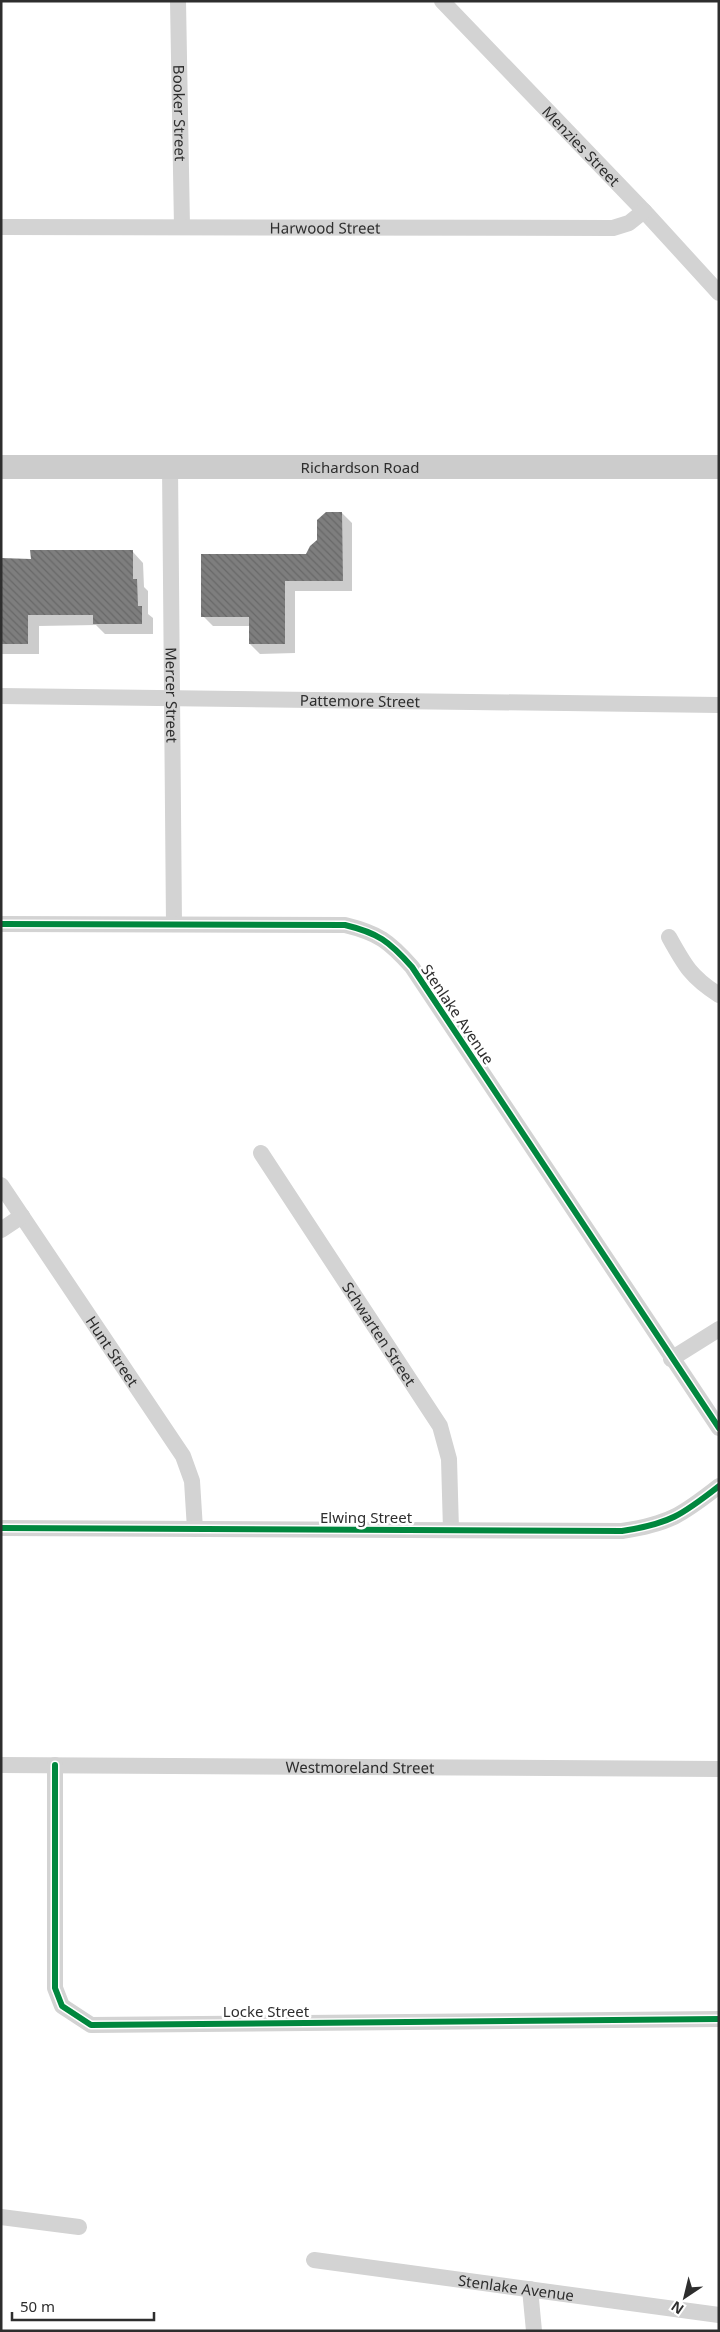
<svg xmlns="http://www.w3.org/2000/svg" width="720" height="2332" viewBox="0 0 720 2332" font-family="'Noto Sans',sans-serif">
<style>
.shadow{fill:#0003}
.building{fill:url(#building-back-hatch)}
.lines{fill:none;stroke-linecap:round;stroke-linejoin:round}
.street{stroke:#d3d3d3;stroke-width:16}
.secondary{stroke:#ccc;stroke-width:24}
.cycleway-casing{stroke:#fff;stroke-width:9}
.cycleway{stroke:#00873e;stroke-width:6}
.labels{text-anchor:middle;dominant-baseline:central;stroke-width:5;stroke-linejoin:round;paint-order:stroke}
.street-label{font-size:15px;fill:#2e2e2e;stroke:#fff}
</style>
<defs>
<pattern id="building-back-hatch" width="6" height="6" patternUnits="userSpaceOnUse" patternTransform="scale(1.25)"><rect width="6" height="6" fill="#7e7e7e"/><path d="M-1 5l2 2M0 0l6 6M5-1l2 2" fill="none" stroke="#686868"/></pattern>
</defs>
<rect width="100%" height="100%" fill="#fff"/>
<!-- shadow -->
<g class="shadow">
<path d="M342,513L352,523V591H295V653L260,654L250,644L251,626H213L203,616L307,555Z"/>
<path d="M133,552L143,563L144,587L148,591V614L153,618V634H105L96,625L39,626V654H1V560H32Z"/>
</g>
<!-- building -->
<g class="building">
<path d="M326,512H342L343,581H285V644H249V617H201V554H306L310,546L317,540V520Z"/>
<path d="M30,550H133V579H137L138,606H142V624H93V615H28V644H1V558L31,559Z"/>
</g>
<g class="lines">
<!-- street -->
<g class="street">
<path id="s1" d="M178,1L182,227"/>
<path id="s2" d="M442,1L644,211L719,293"/>
<path id="s3" d="M1,227L613,228L629,223L644,211"/>
<path id="s4" d="M170,466L174,924"/>
<path id="s5" d="M1,696L719,705"/>
<path d="M1,924L345,925C378,933 389,941 412,967L719,1428"/>
<path d="M669,937C685,966 691,977 719,995"/>
<path id="s6" d="M261,1153L440,1426L449,1459L451,1530"/>
<path id="s7" d="M1,1185L183,1456L192,1481L195,1529"/>
<path d="M1,1230L22,1216"/>
<path d="M671,1359L719,1329"/>
<path d="M1,1528L622,1531C669,1524 682,1515 719,1486"/>
<path id="s8" d="M1,1765L719,1769"/>
<path d="M55,1765V1988L62,2006L91,2025L719,2019"/>
<path d="M1,2217L79,2227"/>
<path id="s9" d="M314,2260L719,2315"/>
<path d="M530,2289L534,2331"/>
</g>
<!-- secondary -->
<path class="secondary" id="s10" d="M1,467H719"/>
<defs>
<g id="cycleway">
<path d="M1,924L345,925C378,933 389,941 412,967L719,1428"/>
<path d="M1,1528L622,1531C669,1524 682,1515 719,1486"/>
<path d="M55,1765V1988L62,2006L91,2025L719,2019"/>
</g>
</defs>
<!-- cycleway casing -->
<use href="#cycleway" class="cycleway-casing"/>
<!-- cycleway -->
<use href="#cycleway" class="cycleway"/>
</g>
<g class="labels">
<!-- street labels -->
<g class="street-label">
<text stroke="none"><textPath href="#s1" startOffset="112">Booker Street</textPath></text>
<text stroke="none"><textPath href="#s2" startOffset="201">Menzies Street</textPath></text>
<text stroke="none"><textPath href="#s3" startOffset="324">Harwood Street</textPath></text>
<text stroke="none"><textPath href="#s10" startOffset="359">Richardson Road</textPath></text>
<text stroke="none"><textPath href="#s4" startOffset="229">Mercer Street</textPath></text>
<text stroke="none"><textPath href="#s5" startOffset="359">Pattemore Street</textPath></text>
<text transform="translate(458 1014) rotate(56)">Stenlake Avenue</text>
<text stroke="none"><textPath href="#s6" startOffset="216">Schwarten Street</textPath></text>
<text stroke="none"><textPath href="#s7" startOffset="200">Hunt Street</textPath></text>
<text x="366" y="1517">Elwing Street</text>
<text stroke="none"><textPath href="#s8" startOffset="359">Westmoreland Street</textPath></text>
<text x="266" y="2011">Locke Street</text>
<text stroke="none"><textPath href="#s9" startOffset="204">Stenlake Avenue</textPath></text>
</g>
</g>
<!-- border -->
<rect width="720" height="2332" fill="none" stroke="#2e2e2e" stroke-width="5"/>
<!-- north arrow -->
<g transform="translate(685 2297) rotate(215)" stroke="#ffffff" stroke-width="4" paint-order="stroke">
<path d="M0-4L9 19L0 12L-9 19Z" fill="#2e2e2e"/>
<text y="-8" font-size="14" font-weight="bold" text-anchor="middle" fill="#2e2e2e">N</text>
</g>
<!-- scale -->
<path d="M12 2312v8h142v-8" fill="none" stroke="#2e2e2e" stroke-width="2.5"/>
<text x="20" y="2312" font-size="15" fill="#2e2e2e" stroke="#ffffff" stroke-width="4" paint-order="stroke">50 m</text>
</svg>
